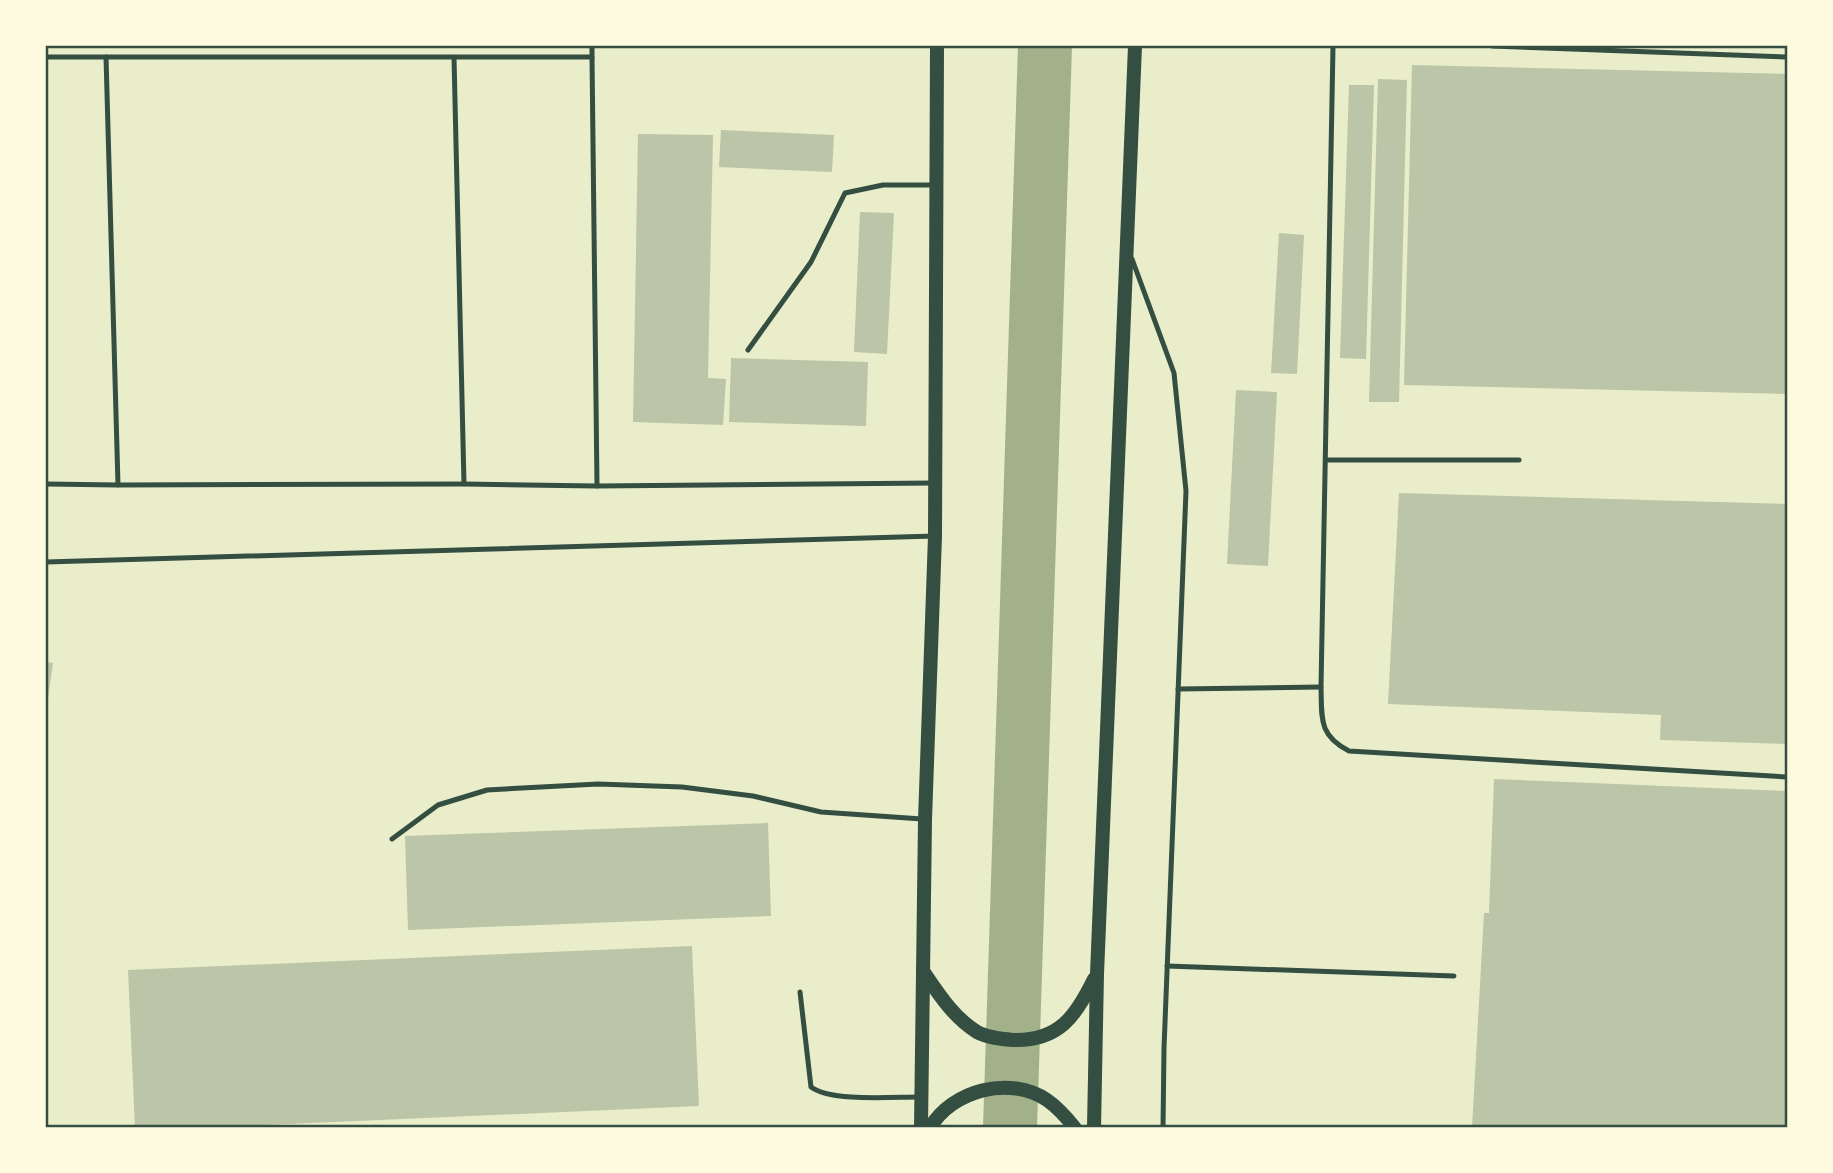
<svg xmlns="http://www.w3.org/2000/svg" width="1833" height="1173" viewBox="0 0 1833 1173" font-family="Commissioner,sans-serif">
<style>
.lines{fill:none;stroke-linecap:round;stroke-linejoin:round}
.river{stroke:#a3b18a;stroke-width:54}
.building{fill:#bcc5a7}
.service{stroke:#344e41;stroke-width:5}
.secondary{stroke:#344e41;stroke-width:14}
.neatline{fill:none;stroke:#344e41;stroke-width:2.5}
</style>
<rect width="100%" height="100%" fill="#e9edc9"/>
<g class="lines">
<!-- river -->
<path class="river" d="M1010,1128L1045,46"/>
</g>
<!-- building -->
<g class="building">
<path d="M1412,65L1787,74V394L1404,385Z"/>
<path d="M1378,79L1407,80L1399,402H1369Z"/>
<path d="M1349,85H1374L1366,359L1340,358Z"/>
<path d="M721,130L834,135L832,172L719,167Z"/>
<path d="M638,134L713,135L708,378L726,379L723,425L633,422Z"/>
<path d="M860,212L894,213L887,354L854,352Z"/>
<path d="M1279,233L1304,235L1297,374L1271,373Z"/>
<path d="M731,358L868,362L866,426L729,422Z"/>
<path d="M1236,390L1277,392L1268,566L1227,564Z"/>
<path d="M1399,493L1787,504V744L1660,740L1661,715L1388,704Z"/>
<path d="M46,662L53,663L47,705H46Z"/>
<path d="M1494,779L1787,791V1128H1472L1484,913H1489Z"/>
<path d="M768,823L771,916L408,930L405,836Z"/>
<path d="M692,946L699,1106L199,1128H135L128,970Z"/>
</g>
<g class="lines">
<!-- service -->
<g class="service">
<path d="M1333,46L1321,687C1322,718 1318,735 1349,751L1787,777"/>
<path d="M1492,46L1787,57"/>
<path d="M46,57H592L597,486L934,483"/>
<path d="M106,57L118,485L464,484L597,486"/>
<path d="M592,57V46"/>
<path d="M454,58L464,484"/>
<path d="M1132,259L1174,373L1186,491L1164,1048L1163,1128"/>
<path d="M748,350L811,262L845,193L883,185H936"/>
<path d="M1326,460H1519"/>
<path d="M46,484L118,485"/>
<path d="M46,562L935,536"/>
<path d="M1178,689L1321,687"/>
<path d="M392,839L438,805L487,790L598,784L682,787L753,796L821,812L922,819"/>
<path d="M1167,966L1454,976"/>
<path d="M800,992L811,1087C831,1102 892,1097 918,1097"/>
</g>
<!-- secondary -->
<g class="secondary">
<path d="M923,971C938,993 953,1017 977,1032C988,1038 1002,1039 1014,1040C1059,1041 1076,1016 1094,979"/>
<path d="M921,1128L925,820L935,536L937,46"/>
<path d="M930,1128C952,1090 1010,1075 1047,1100C1057,1107 1067,1118 1075,1128"/>
<path d="M1094,1128L1097,974L1135,46"/>
</g>
</g>
<!-- border -->
<rect width="1833" height="1173" fill="none" stroke="#fefae0" stroke-width="94"/>
<rect x="47" y="47" width="1739" height="1079" class="neatline"/>
</svg>
